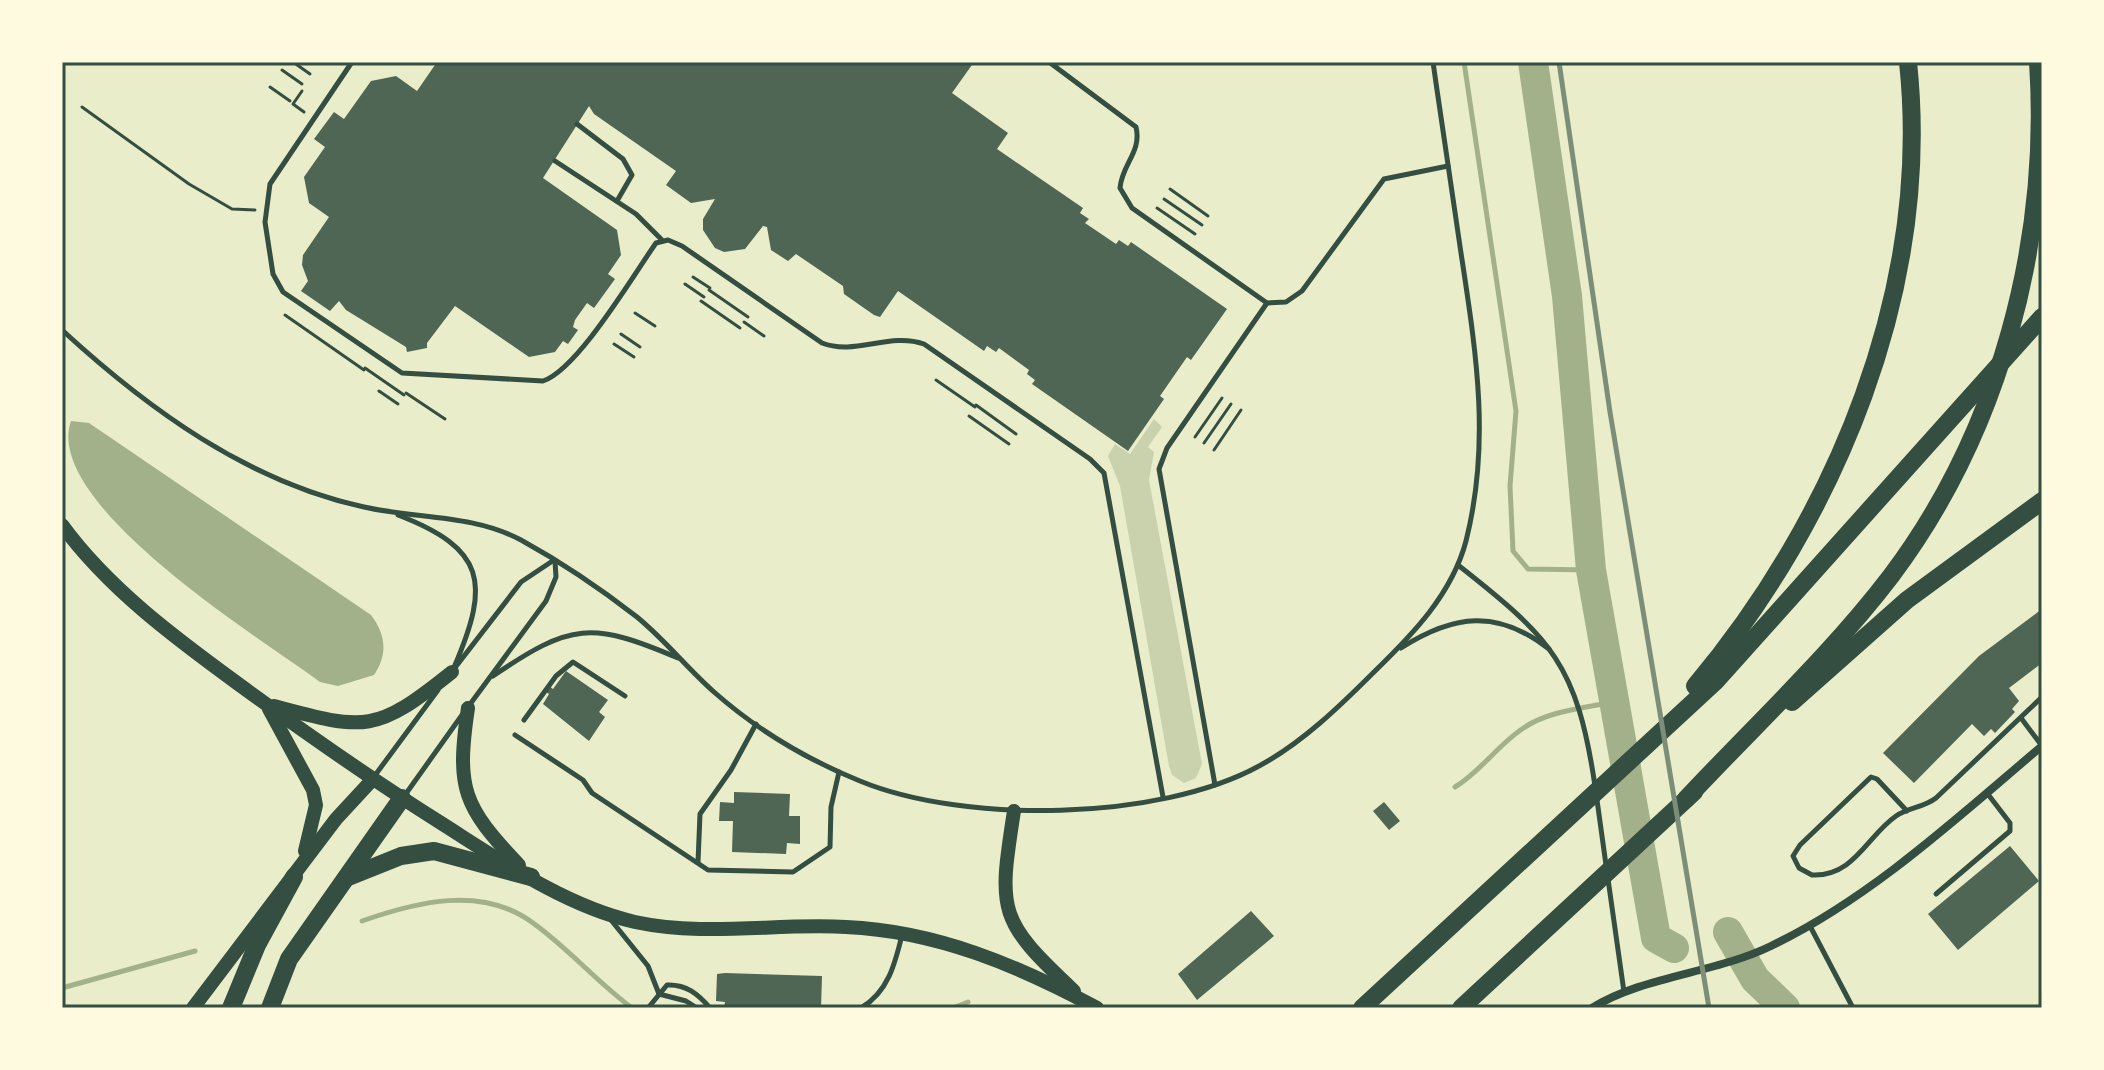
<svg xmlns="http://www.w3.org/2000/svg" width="2104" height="1070" viewBox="0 0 2104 1070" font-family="'Fira Sans Condensed',sans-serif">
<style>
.green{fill:#cad2ad}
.water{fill:#a3b18a}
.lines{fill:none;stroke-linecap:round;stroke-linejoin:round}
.stream{stroke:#a3b18a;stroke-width:5}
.river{stroke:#a3b18a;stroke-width:30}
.building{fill:#4f6655}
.path{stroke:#344e41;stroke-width:3}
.service{stroke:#344e41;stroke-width:5}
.minor{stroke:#344e41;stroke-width:8}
.secondary{stroke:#344e41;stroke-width:14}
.motorway{stroke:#344e41;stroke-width:18}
.rail{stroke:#7c8e77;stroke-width:5}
.neatline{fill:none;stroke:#344e41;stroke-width:3}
</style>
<rect width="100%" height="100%" fill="#e9edc9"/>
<!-- green -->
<path class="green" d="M1154,419L1162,427L1148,447L1154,452L1149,480L1202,764L1196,778L1184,783L1172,775L1169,766L1120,486L1108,456L1115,444L1130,454Z"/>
<!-- water -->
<path class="water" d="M71,421L89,423L371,615C386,635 388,654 374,675L338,686L320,682C262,639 42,504 71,421Z"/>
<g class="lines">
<!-- stream -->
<g class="stream">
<path d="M1464,62L1516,411L1510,486L1513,551L1528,569L1591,570"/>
<path d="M1455,787C1480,772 1497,746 1522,729C1547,711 1584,708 1613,702"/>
<path d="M362,921C416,902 482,885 533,923C568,948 597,982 632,1008"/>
<path d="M62,988L195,951"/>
<path d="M953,1008L968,1002"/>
</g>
<!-- river -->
<g class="river">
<path d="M1533,62L1567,296L1591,570L1656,938L1674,948"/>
<path d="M1728,932L1755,979L1785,1008"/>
</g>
</g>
<!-- building -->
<g class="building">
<path d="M437,62H974L952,93L1008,133L997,149L1083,208L1080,213L1089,219L1085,223L1116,244L1119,240L1128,246L1131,242L1227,309L1191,360L1187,357L1160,396L1164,399L1128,451L1032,384L1035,380L1027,374L1029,370L999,348L996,352L987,346L984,351L898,291L880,317L874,315L844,294L843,286L796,254L788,261L771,250L767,227L763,226L745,249L724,252L715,248L703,230V219L715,199L691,203L666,185L676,171L594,114L589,106L543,178L617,230L621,255L608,274L615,279L594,308L587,303L575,320L573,327L578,330L568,344L563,341L555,352L529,357L455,306L427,343V348L407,352L406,347L346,310L339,301L330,311L301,291L308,281L302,265L303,255L329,217L309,203L304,177L325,147L314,139L334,112L344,119L371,81L396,76L417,91Z"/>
<path d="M2042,609V663L2009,688L2019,701L2012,709L2015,712L1995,733L1991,729L1984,736L1972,724L1914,783L1883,753L1979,656Z"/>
<path d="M566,671L608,700L599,712L605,717L589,741L543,704L549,694L546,692L549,686L553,689Z"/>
<path d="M734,792L790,794L789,816H800V844L787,843L786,854L732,852L733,821H719L720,802L734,803Z"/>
<path d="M1384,802L1400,821L1389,830L1373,811Z"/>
<path d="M2010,846L2039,881L1958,950L1928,914Z"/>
<path d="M1251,911L1274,936L1197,1000L1178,974Z"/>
<path d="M725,973L822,976L821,1008H724L725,1002L716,1001L717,974Z"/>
</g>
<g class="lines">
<!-- path -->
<g class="path">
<path d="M293,62L310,74"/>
<path d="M282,70L302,84"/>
<path d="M270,87L290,101"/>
<path d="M302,91L293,104L304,112"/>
<path d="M82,107L189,184L232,209L255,210"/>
<path d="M1170,189L1208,216"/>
<path d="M1164,199L1202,225"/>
<path d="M1157,208L1195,234"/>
<path d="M693,277L710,288"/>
<path d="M685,284L704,297"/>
<path d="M709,290L748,317"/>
<path d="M701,301L740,328"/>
<path d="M635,313L655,326"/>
<path d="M285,315L364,370"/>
<path d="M744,322L764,336"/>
<path d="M621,334L640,347"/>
<path d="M614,344L634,357"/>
<path d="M365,368L404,395"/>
<path d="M936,380L975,407"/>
<path d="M379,391L398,404"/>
<path d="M406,393L445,419"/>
<path d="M976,405L1016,434"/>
<path d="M969,416L1009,444"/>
<path d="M1195,437L1222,398"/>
<path d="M1204,443L1231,404"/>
<path d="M1214,450L1241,410"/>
</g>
<!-- service -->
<g class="service">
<path d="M352,62L270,184L265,222L273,274L283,292L402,373L543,381C578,369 632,277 656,243L668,240L682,246L822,343C855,356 889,332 924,344L1090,459L1104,473L1163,797"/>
<path d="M1049,62L1136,127C1142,152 1122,164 1120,188L1132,208L1267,303L1286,302L1302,291L1384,179L1448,166"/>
<path d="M577,124L623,159L632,175L617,201"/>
<path d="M555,161L636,214L662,240"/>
<path d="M62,330C148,409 248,482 364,507C417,519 472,514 521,540C561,562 601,589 637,617C665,640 687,668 714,692C756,729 808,760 860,781C964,824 1159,821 1259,766C1302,743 1340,706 1375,671C1413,634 1452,594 1466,541C1491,442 1476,352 1461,253C1452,190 1442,126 1433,62"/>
<path d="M398,515C486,549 490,583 455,665"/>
<path d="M1458,565C1552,639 1577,664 1595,786"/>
<path d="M1401,648C1454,614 1498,609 1549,649"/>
<path d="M454,669L521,582L554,560"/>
<path d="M493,676C571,623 591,621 678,658"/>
<path d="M468,707L546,601L556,577L555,561"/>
<path d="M2021,718L2042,746"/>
<path d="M524,720L556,676L573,662L625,696"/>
<path d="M515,735L583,780L592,793L708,870L793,872L830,847L831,807L839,772"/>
<path d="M373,778L438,690"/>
<path d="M1215,785L1159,469L1167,448L1267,303"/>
<path d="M405,795L462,715"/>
<path d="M1597,800L1606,865"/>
<path d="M1907,811L1877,779L1871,777L1800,845L1793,856L1799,868L1812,875C1854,877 1867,836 1896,816C1909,807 1923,808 1936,798L2042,697"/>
<path d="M698,862L700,814L731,770L756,724"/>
<path d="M1608,879L1624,992"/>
<path d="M1936,894L2010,831V823L1987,793"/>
<path d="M611,920L648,966L659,994"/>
<path d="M1810,926L1853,1008"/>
<path d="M659,994L686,1001L697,1008"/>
<path d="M648,1008L667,985C686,984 698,994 710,1008"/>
<path d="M861,1008C888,992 895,964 902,935"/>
</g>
<!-- minor -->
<path class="minor" d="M1592,1008C1643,976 1716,973 1771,946C1871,898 1958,817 2042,746"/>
<!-- secondary -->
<g class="secondary">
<path d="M62,525C108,588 174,637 237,683C304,732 371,779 441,823C501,861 565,906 635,922C704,937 776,923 846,927C937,931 1019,966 1097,1008"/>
<path d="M274,706C366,731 376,733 452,672"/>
<path d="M468,708C456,789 463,806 519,865"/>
<path d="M269,709L313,790L316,805L305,851"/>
<path d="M1014,811C998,912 998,920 1074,991"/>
<path d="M193,1008L336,819L373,779"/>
</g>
<!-- motorway -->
<g class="motorway">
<path d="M1695,686C1837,517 1932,287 1908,62"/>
<path d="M1792,702L1907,600L2042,501"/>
<path d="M1686,799C1754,726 1830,656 1891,576C2000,431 2050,242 2038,62"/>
<path d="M346,878L401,856L434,851L531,877"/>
<path d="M231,1008L257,945L294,877"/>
<path d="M270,1008L289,959L402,798"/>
<path d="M1362,1008L1715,682L2042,317"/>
<path d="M1461,1008L1694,792"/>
</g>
<!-- rail -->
<path class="rail" d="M1559,62L1610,412L1709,1008"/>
</g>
<!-- border -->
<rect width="2104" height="1070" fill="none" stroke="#fefae0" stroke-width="128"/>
<rect x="64" y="64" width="1976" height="942" class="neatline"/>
</svg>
